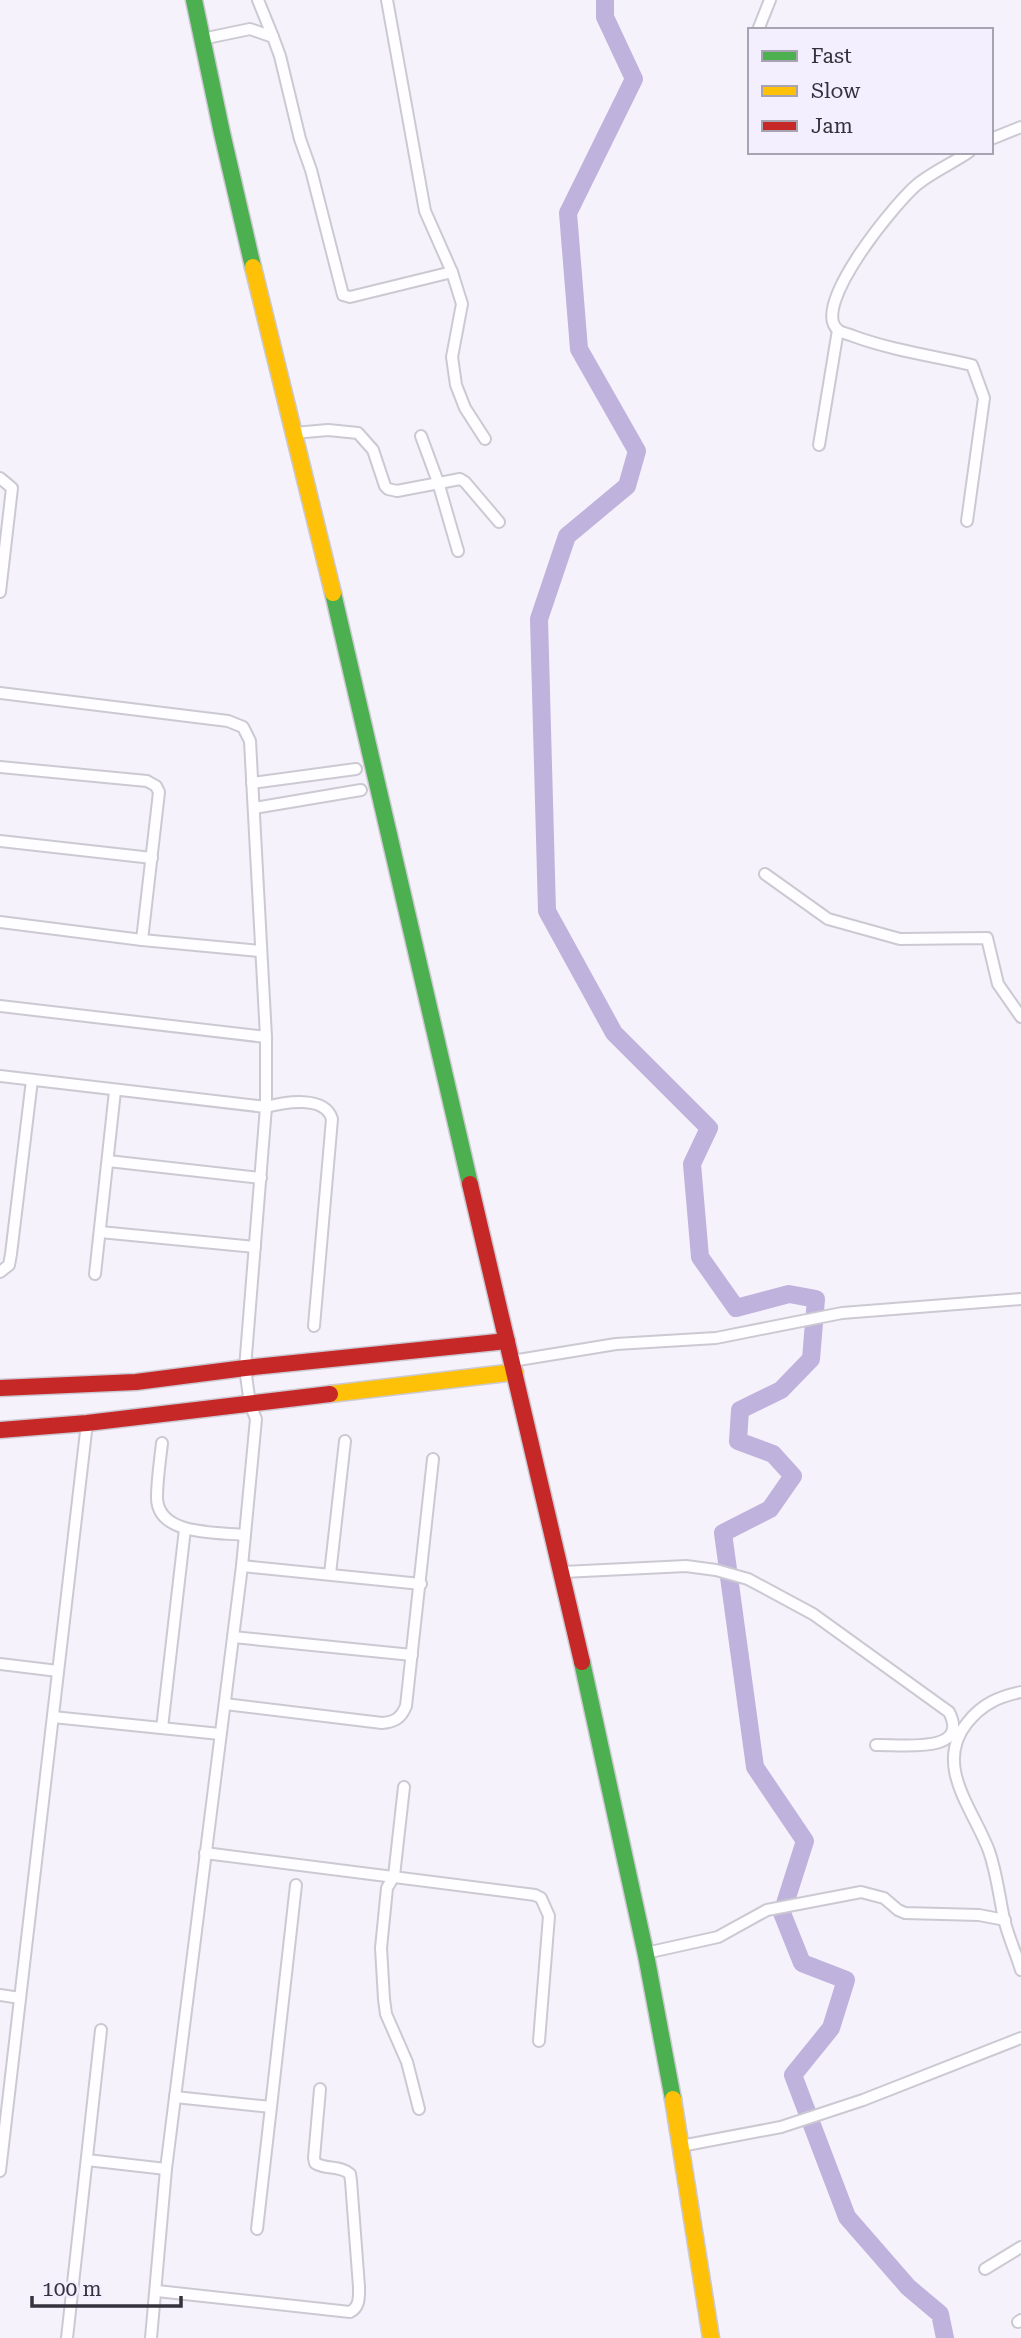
<svg xmlns="http://www.w3.org/2000/svg" width="1021" height="2338" viewBox="0 0 1021 2338" font-family="'Roboto Serif',serif">
<style>
.lines{fill:none;stroke-linecap:round;stroke-linejoin:round}
.river{stroke:#bfb2dc;stroke-width:18}
.street-casing{stroke:#ccc9d2;stroke-width:14}
.fast-casing{stroke:#ccc9d2;stroke-width:19}
.slow-casing{stroke:#ccc9d2;stroke-width:19}
.jam-casing{stroke:#ccc9d2;stroke-width:19}
.street{stroke:#fefdff;stroke-width:10}
.fast{stroke:#4caf50;stroke-width:16}
.slow{stroke:#ffc107;stroke-width:16}
.jam{stroke:#c62828;stroke-width:16}
</style>
<rect width="100%" height="100%" fill="#f5f2fc"/>
<g class="lines">
<!-- river -->
<path class="river" d="M605,0V17L634,79L568,213L579,349L637,451L627,486L567,536L539,619L547,911L614,1033L709,1128L692,1164L700,1257L736,1308L789,1294L816,1299L811,1359L781,1390L740,1410L738,1441L773,1454L793,1476L770,1509L723,1533L755,1767L805,1841L782,1913L802,1963L846,1980L831,2028L793,2075L847,2217L908,2287L940,2314L945,2338"/>
<defs>
<g id="street">
<path d="M258,0L273,37"/>
<path d="M387,0L425,211L452,272L462,304L452,357L456,385L465,408L485,439"/>
<path d="M758,30L770,0"/>
<path d="M202,39L250,29L273,37L280,56L300,139L311,170L343,295L350,297L452,272"/>
<path d="M991,139L1021,127"/>
<path d="M294,433L328,430L358,433L373,450L385,486L388,489L397,491L460,479L465,482L499,522"/>
<path d="M421,436L438,482L458,551"/>
<path d="M819,445L838,330"/>
<path d="M0,478L12,488L0,592"/>
<path d="M967,521L984,398L972,365C933,356 891,350 853,336C849,334 841,333 838,330C809,307 898,199 919,183C934,171 953,163 969,152"/>
<path d="M0,693L228,721L243,727L250,741L266,1037V1107L245,1368L250,1404L256,1419L242,1566L166,2169L151,2338"/>
<path d="M0,767L147,781L156,786L159,792L142,940"/>
<path d="M252,783L356,769"/>
<path d="M254,808L361,790"/>
<path d="M0,841L152,858"/>
<path d="M765,874L828,919L900,939L987,938L998,984L1021,1017"/>
<path d="M0,922L142,940L260,951"/>
<path d="M0,1006L266,1037"/>
<path d="M0,1076L266,1107C285,1102 325,1095 332,1119L314,1326"/>
<path d="M108,1161L261,1178"/>
<path d="M100,1232L255,1247"/>
<path d="M0,1272L9,1265L11,1254L32,1080"/>
<path d="M95,1274L115,1091"/>
<path d="M512,1361L616,1344L716,1338L842,1313L1021,1299"/>
<path d="M162,1443C160,1461 157,1480 157,1498C158,1536 217,1532 245,1535"/>
<path d="M242,1566L421,1584"/>
<path d="M563,1572L686,1566L716,1570L748,1579L813,1614L949,1712C971,1755 900,1744 876,1745"/>
<path d="M330,1574L345,1441"/>
<path d="M233,1637L412,1655"/>
<path d="M0,1664L58,1671"/>
<path d="M1021,1692C998,1697 982,1704 967,1723C933,1766 974,1810 989,1851C997,1874 999,1896 1004,1919C1008,1936 1016,1953 1021,1970"/>
<path d="M225,1704L382,1723C395,1722 401,1718 406,1706L433,1459"/>
<path d="M53,1717L220,1734"/>
<path d="M162,1728L185,1529"/>
<path d="M404,1787L394,1876L387,1888L381,1948L384,1999L386,2014L407,2062L419,2109"/>
<path d="M205,1853L535,1895L541,1898L549,1916L539,2041"/>
<path d="M646,1953L718,1937L767,1910L861,1892L884,1898L898,1910L905,1913L979,1915L1005,1920"/>
<path d="M0,1995L20,1998"/>
<path d="M175,2097L271,2107L296,1885"/>
<path d="M681,2146L781,2127L863,2100L1021,2038"/>
<path d="M87,2160L166,2169"/>
<path d="M0,2171L87,1423"/>
<path d="M257,2229L271,2107"/>
<path d="M985,2269L1021,2247"/>
<path d="M157,2291L350,2312C360,2307 359,2297 359,2287L351,2181L350,2174C340,2165 326,2170 315,2163L314,2158L320,2089"/>
<path d="M1018,2322L1021,2320"/>
<path d="M67,2338L101,2030"/>
</g>
<g id="fast">
<path d="M194,0L222,133L253,267"/>
<path d="M333,593L470,1184"/>
<path d="M582,1662L646,1955L673,2099"/>
</g>
<g id="slow">
<path d="M253,267L333,593"/>
<path d="M330,1394L515,1372"/>
<path d="M673,2099L711,2338"/>
</g>
<g id="jam">
<path d="M470,1184L582,1662"/>
<path d="M0,1388L136,1382L245,1368L507,1341"/>
<path d="M0,1430L87,1423L330,1394"/>
</g>
</defs>
<!-- street casing -->
<use href="#street" class="street-casing"/>
<!-- fast casing -->
<use href="#fast" class="fast-casing"/>
<!-- slow casing -->
<use href="#slow" class="slow-casing"/>
<!-- jam casing -->
<use href="#jam" class="jam-casing"/>
<!-- street -->
<use href="#street" class="street"/>
<!-- fast -->
<use href="#fast" class="fast"/>
<!-- slow -->
<use href="#slow" class="slow"/>
<!-- jam -->
<use href="#jam" class="jam"/>
</g>
<!-- legend -->
<rect x="748" y="28" width="245" height="126" fill="#f3efff" stroke="#a7a3b1" stroke-width="2"/>
<rect x="762" y="51" width="35" height="10" fill="#4caf50" stroke="#a7a3b1" stroke-width="2"/>
<text x="811" y="63" font-size="21" fill="#35323c">Fast</text>
<rect x="762" y="86" width="35" height="10" fill="#ffc107" stroke="#a7a3b1" stroke-width="2"/>
<text x="811" y="98" font-size="21" fill="#35323c">Slow</text>
<rect x="762" y="121" width="35" height="10" fill="#c62828" stroke="#a7a3b1" stroke-width="2"/>
<text x="811" y="133" font-size="21" fill="#35323c">Jam</text>
<!-- scale -->
<path d="M32 2296v10h149v-10" fill="none" stroke="#35323c" stroke-width="3.5"/>
<text x="42" y="2296" font-size="21" fill="#35323c" stroke="#f3efff" stroke-width="5" paint-order="stroke">100 m</text>
</svg>
